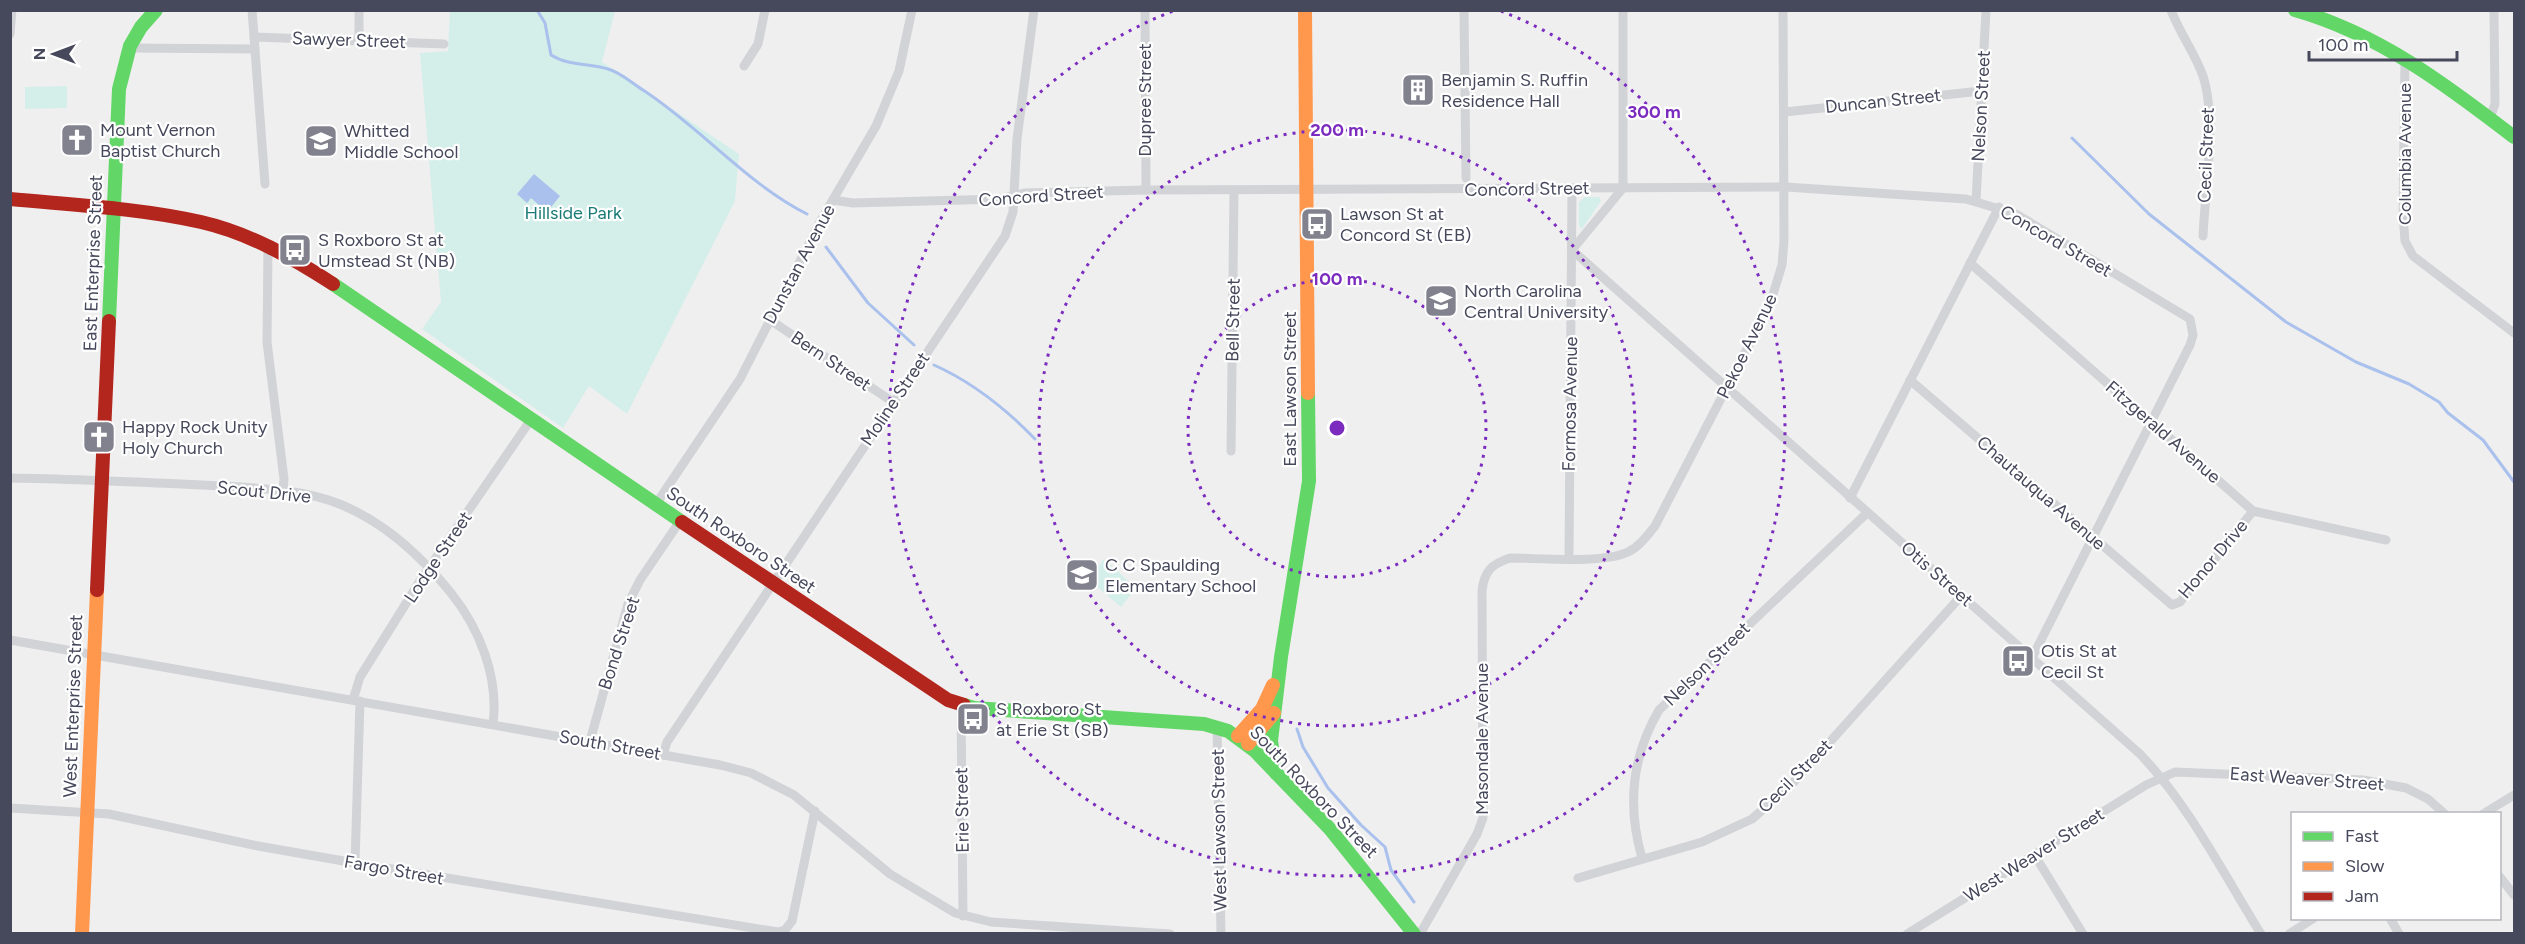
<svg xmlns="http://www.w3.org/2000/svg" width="2525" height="944" viewBox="0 0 2525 944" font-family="Figtree,sans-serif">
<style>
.green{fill:#d4eeea}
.water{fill:#a9c1ec}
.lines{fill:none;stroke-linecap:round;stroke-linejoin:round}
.stream{stroke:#a9c1ec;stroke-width:3}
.street{stroke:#d2d3d7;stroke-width:9}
.fast{stroke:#63d668;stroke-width:14}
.slow{stroke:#ff974d;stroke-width:14}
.jam{stroke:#b3261e;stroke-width:14}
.ring{fill:none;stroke:#7b2cbf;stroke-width:3;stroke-dasharray:3 6}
.labels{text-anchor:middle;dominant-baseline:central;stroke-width:4.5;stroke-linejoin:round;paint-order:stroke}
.street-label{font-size:18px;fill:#46485b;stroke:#fff}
.poi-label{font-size:18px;fill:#46485b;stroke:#fff;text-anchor:start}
.park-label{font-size:18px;fill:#187b75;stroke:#fff}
.centre{fill:#7b2cbf;stroke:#fff;stroke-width:3}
.ring-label{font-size:18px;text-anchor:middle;font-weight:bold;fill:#7b2cbf;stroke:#fff;stroke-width:4.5;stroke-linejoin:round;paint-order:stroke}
</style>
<rect width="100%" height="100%" fill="#f0efef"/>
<!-- green -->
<g class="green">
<path d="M450,11H615L602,62L739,154L735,201L627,414L589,386L563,428L422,329L441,302L420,53L448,51Z"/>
<path d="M67,86V108L25,109V87Z"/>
<path d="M1585,197H1599L1601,201L1582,229L1579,226V202Z"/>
<path d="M1104,559L1136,588L1121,607L1088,579Z"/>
</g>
<!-- water -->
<path class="water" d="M534,174L560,196L547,212L531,198L527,203L517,194Z"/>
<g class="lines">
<!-- stream -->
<g class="stream">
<path d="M537,10L545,23L551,55C568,66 589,63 608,69C620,72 632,83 643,90C700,127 746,183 807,214"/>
<path d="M2072,138L2149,214L2286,322L2356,362L2409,384L2439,402L2448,413L2483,440L2514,482"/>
<path d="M826,247L868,303L914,345"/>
<path d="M934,365C972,382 1006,409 1035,439"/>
<path d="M1297,729L1303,747L1328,788L1361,825L1385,847L1391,870L1414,902"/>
</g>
<!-- street -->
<g class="street">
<path d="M252,10L265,184"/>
<path d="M1145,10L1146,190"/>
<path d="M1464,10L1466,178"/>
<path d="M2171,10C2180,34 2195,53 2203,76C2217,120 2205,190 2203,236"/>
<path d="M10,34L12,10"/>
<path d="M254,37L444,44"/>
<path d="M359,40V10"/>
<path d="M130,48L255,49"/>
<path d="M2405,57L2403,215L2405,241L2413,256L2514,333"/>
<path d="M744,66L758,44L765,10"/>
<path d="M1785,112L1981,91"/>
<path d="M2490,118L2495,104L2494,10"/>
<path d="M833,200L853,203L1000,199L1025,193L1146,190L1786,187L1966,199L2016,214L2190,319L2193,335L2190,345L2032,658"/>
<path d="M1976,201L1986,10"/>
<path d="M268,247L267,342L284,479L283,491"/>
<path d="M1572,250L2140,754C2189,805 2223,873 2261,934"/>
<path d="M1572,250L1623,188V10"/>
<path d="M1970,263L2253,511L2386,540"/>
<path d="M770,320L893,402"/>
<path d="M1910,380L2172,605L2180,602L2253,511"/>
<path d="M1231,451L1234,190"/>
<path d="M10,478C74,479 138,482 202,485C249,488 298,487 342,505C385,523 422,557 451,593C480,629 499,678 493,724"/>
<path d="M1850,498L1999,207"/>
<path d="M656,504L740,379L821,220L876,126L899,71L912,10"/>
<path d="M1569,558L1572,189"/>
<path d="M10,640L720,765L751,773L794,795L890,874L955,913L991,922L1170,934"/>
<path d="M353,700L360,677L420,581L532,418"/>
<path d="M961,704L963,916"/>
<path d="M1217,727L1221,934"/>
<path d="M590,741L628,604L640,580L680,521"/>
<path d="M663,755L667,742L1005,236L1013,212L1017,139L1034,10"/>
<path d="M10,808L109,814L258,846L355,863L778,932L785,930L792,921L815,811"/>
<path d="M2483,814L2514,795"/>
<path d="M2034,854L2083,934"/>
<path d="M1642,858C1627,806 1632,756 1659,710L1867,513"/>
<path d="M355,863L360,701"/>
<path d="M2500,877L2514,895"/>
<path d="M1578,878L1702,842L1752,819L1792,784L1962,595"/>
<path d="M2390,918L2399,934"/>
<path d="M1420,934L1477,834L1483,818L1482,591C1484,572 1491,564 1510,558C1539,558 1603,564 1628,552C1639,547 1647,536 1655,526L1770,304L1782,265L1784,240L1783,10"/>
<path d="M1907,934L2146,785L2175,772L2363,780L2406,788L2428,799L2445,814"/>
<path d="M2289,934L2314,918"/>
</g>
<!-- fast -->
<g class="fast">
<path d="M2295,10C2379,34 2445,84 2514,137"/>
<path d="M333,284L682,522"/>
<path d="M109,321L119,89L130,46L141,27L156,10"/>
<path d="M964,705L974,708L1204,724L1228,731L1255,751L1330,829L1414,934"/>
<path d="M1276,773L1271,741L1281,657L1309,481L1308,393"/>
</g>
<!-- slow -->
<g class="slow">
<path d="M1305,10L1308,393"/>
<path d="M1238,736L1262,709L1273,685"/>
<path d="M1248,744L1274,713"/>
<path d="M82,934L97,590"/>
</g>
<!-- jam -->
<g class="jam">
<path d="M10,199C73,205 139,208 201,222C249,233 293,258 333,284"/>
<path d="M682,522L948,700L964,705"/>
<path d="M97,590L109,321"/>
</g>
</g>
<!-- distance rings -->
<g class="ring">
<circle cx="1337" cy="428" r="149"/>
<circle cx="1337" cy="428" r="298"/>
<path d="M1501 11A448 448 0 1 1 1173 11"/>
</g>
<!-- icons -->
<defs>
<symbol id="building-square" viewBox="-11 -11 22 22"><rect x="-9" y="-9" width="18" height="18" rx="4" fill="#82828f" stroke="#fff"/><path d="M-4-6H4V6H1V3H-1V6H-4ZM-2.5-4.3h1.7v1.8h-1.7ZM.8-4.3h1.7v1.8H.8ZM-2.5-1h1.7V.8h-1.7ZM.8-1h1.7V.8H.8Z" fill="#fff"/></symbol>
<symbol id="church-square" viewBox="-11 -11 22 22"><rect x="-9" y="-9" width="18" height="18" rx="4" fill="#82828f" stroke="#fff"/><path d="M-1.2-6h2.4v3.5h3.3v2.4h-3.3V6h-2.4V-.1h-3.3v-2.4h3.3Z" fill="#fff"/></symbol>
<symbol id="school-square" viewBox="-11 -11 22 22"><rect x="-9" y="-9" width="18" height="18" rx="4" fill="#82828f" stroke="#fff"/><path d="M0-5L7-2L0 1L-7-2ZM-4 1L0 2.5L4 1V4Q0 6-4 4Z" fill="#fff"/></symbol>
<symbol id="bus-square" viewBox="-11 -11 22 22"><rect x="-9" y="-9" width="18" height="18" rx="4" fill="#82828f" stroke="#fff"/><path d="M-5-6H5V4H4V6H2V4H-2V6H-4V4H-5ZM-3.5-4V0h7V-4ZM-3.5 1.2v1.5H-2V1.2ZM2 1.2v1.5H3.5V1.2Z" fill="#fff"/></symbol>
<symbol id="university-square" viewBox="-11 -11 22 22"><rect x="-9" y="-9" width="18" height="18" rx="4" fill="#82828f" stroke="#fff"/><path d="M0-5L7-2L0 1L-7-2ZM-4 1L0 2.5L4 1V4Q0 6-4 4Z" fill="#fff"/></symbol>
</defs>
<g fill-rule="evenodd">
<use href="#building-square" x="1399" y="71" width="38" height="38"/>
<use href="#church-square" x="58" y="121" width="38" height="38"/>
<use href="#school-square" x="302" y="122" width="38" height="38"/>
<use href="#bus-square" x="1298" y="205" width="38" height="38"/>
<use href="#bus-square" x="276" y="231" width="38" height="38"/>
<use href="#university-square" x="1422" y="282" width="38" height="38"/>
<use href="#church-square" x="80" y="418" width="38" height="38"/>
<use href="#school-square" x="1063" y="556" width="38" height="38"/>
<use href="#bus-square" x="1999" y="642" width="38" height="38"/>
<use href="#bus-square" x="954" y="700" width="38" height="38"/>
</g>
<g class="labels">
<!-- street labels -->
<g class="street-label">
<text transform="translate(349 40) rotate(2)">Sawyer Street</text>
<text transform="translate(1145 100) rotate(-90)">Dupree Street</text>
<text transform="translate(1883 101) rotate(-6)">Duncan Street</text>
<text transform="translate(1981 106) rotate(-87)">Nelson Street</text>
<text transform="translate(2405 154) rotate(-90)">Columbia Avenue</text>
<text transform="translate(2206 155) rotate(-88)">Cecil Street</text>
<text transform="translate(1527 189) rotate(-1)">Concord Street</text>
<text transform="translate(1041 196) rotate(-4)">Concord Street</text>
<text transform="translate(2056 241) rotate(30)">Concord Street</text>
<text transform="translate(93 263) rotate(-88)">East Enterprise Street</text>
<text transform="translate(799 264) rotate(-62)">Dunstan Avenue</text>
<text transform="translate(1233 320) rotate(-89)">Bell Street</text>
<text transform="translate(1747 346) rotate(-64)">Pekoe Avenue</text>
<text transform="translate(831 361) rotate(34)">Bern Street</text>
<text transform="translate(1290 389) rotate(-90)">East Lawson Street</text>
<text transform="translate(895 399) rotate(-56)">Moline Street</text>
<text transform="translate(1570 404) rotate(-89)">Formosa Avenue</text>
<text transform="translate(2163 432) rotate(41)">Fitzgerald Avenue</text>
<text transform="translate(264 492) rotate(6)">Scout Drive</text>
<text transform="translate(2041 493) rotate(41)">Chautauqua Avenue</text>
<text transform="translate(741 540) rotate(34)">South Roxboro Street</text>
<text transform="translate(438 557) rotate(-56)">Lodge Street</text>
<text transform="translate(2213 559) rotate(-50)">Honor Drive</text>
<text transform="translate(1937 574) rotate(41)">Otis Street</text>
<text transform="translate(619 643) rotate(-72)">Bond Street</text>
<text transform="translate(1707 664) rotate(-44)">Nelson Street</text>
<text transform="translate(73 706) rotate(-88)">West Enterprise Street</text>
<text transform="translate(1482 739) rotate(-90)">Masondale Avenue</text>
<text transform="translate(610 745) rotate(10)">South Street</text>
<text transform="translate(1795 776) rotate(-45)">Cecil Street</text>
<text transform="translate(2307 779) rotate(4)">East Weaver Street</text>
<text transform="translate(1314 792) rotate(46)">South Roxboro Street</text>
<text transform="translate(962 810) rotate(-91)">Erie Street</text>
<text transform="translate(1219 830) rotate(-91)">West Lawson Street</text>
<text transform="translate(2034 855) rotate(-32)">West Weaver Street</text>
<text transform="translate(394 870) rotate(10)">Fargo Street</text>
</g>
<!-- poi labels -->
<g class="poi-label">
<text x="1441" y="80">Benjamin S. Ruffin<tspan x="1441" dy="21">Residence Hall</tspan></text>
<text x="100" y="130">Mount Vernon<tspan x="100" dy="21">Baptist Church</tspan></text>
<text x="344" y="131">Whitted<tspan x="344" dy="21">Middle School</tspan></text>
<text x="1340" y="214">Lawson St at<tspan x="1340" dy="21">Concord St (EB)</tspan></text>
<text x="318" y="240">S Roxboro St at<tspan x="318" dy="21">Umstead St (NB)</tspan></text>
<text x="1464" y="291">North Carolina<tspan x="1464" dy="21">Central University</tspan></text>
<text x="122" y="427">Happy Rock Unity<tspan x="122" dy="21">Holy Church</tspan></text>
<text x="1105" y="565">C C Spaulding<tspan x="1105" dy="21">Elementary School</tspan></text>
<text x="2041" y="651">Otis St at<tspan x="2041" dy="21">Cecil St</tspan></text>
<text x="996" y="709">S Roxboro St<tspan x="996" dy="21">at Erie St (SB)</tspan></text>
</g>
<!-- park labels -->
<g class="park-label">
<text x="573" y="213">Hillside Park</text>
</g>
</g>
<circle cx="1337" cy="428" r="9" class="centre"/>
<g class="ring-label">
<text x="1654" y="118">300 m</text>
<text x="1337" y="136">200 m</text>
<text x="1337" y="285">100 m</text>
</g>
<!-- border -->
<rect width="2525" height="944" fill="none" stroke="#46485b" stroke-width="24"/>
<!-- legend -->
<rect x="2291" y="812" width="210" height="108" fill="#ffffff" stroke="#b5b6bd" stroke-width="1.5"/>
<rect x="2303" y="832" width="30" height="9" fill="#63d668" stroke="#b5b6bd" stroke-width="1.5"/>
<text x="2345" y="842" font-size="18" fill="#46485b">Fast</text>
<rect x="2303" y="862" width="30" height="9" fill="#ff974d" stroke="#b5b6bd" stroke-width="1.5"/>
<text x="2345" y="872" font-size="18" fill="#46485b">Slow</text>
<rect x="2303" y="892" width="30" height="9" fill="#b3261e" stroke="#b5b6bd" stroke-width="1.5"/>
<text x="2345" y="902" font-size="18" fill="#46485b">Jam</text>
<!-- north arrow -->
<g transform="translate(54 54) rotate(270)" stroke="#ffffff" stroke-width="4.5" paint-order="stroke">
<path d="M0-4.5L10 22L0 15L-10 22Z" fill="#46485b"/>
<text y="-9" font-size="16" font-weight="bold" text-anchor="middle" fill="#46485b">N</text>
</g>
<!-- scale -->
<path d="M2309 51v9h148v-9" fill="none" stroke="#46485b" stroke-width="3"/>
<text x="2318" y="51" font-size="18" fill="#46485b" stroke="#ffffff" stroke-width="4.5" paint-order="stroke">100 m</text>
</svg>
